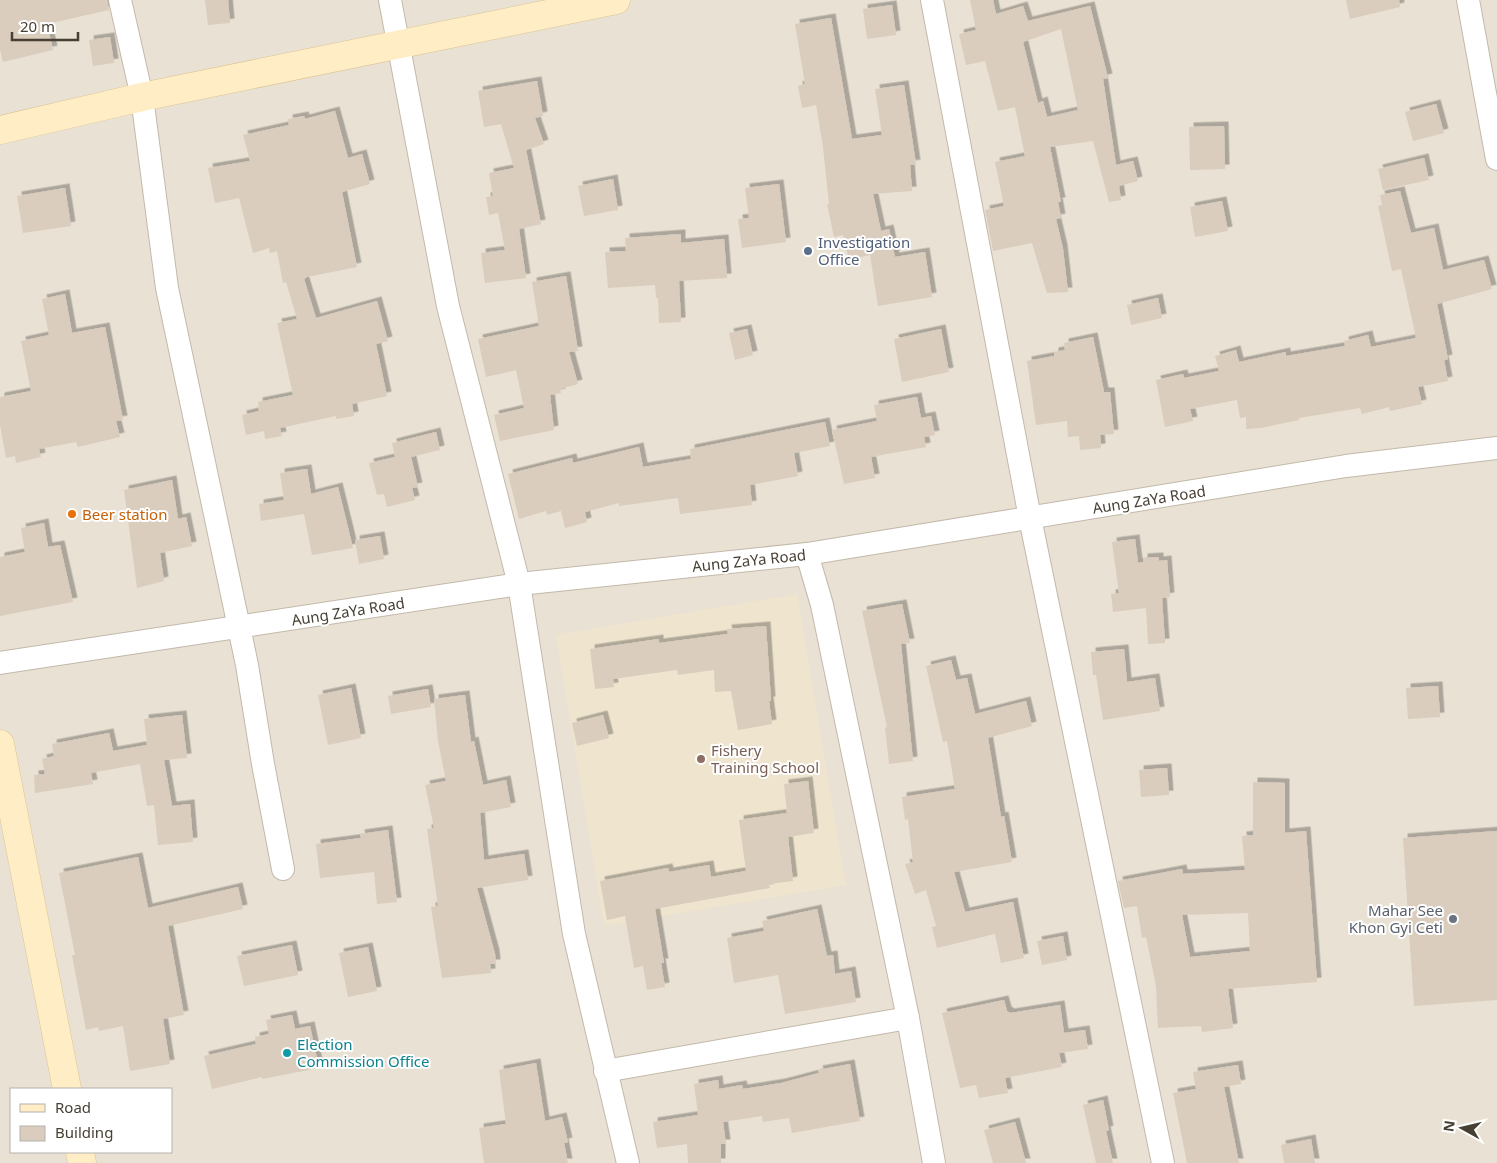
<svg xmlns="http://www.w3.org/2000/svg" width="1497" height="1163" viewBox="0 0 1497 1163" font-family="'Noto Sans',sans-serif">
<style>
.residential{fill:#e9e1d3;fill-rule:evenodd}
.education{fill:#efe4ce}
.building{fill:#dacdbd;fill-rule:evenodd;filter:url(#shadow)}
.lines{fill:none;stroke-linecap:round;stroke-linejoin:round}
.street-casing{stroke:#c3b9aa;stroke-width:24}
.secondary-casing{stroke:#dbc493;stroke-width:29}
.street{stroke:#fff;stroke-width:22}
.secondary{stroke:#ffeec5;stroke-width:28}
.service-dot{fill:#5c6f8a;stroke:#fff;stroke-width:2}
.food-dot{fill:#e8710a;stroke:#fff;stroke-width:2}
.education-dot{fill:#8d6e63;stroke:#fff;stroke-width:2}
.worship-dot{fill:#6b7280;stroke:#fff;stroke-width:2}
.culture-dot{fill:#0f9aa8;stroke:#fff;stroke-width:2}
.labels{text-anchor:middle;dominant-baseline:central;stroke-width:4;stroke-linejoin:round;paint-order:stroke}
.service-label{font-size:15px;fill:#4e5e75;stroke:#fff;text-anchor:start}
.street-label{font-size:15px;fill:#473f34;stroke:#fff}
.food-label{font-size:15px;fill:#c56008;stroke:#fff;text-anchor:start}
.education-label{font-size:15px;fill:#785e54;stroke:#fff;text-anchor:start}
.worship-label{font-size:15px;fill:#5b616d;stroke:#fff;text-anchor:end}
.culture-label{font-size:15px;fill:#0d838f;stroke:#fff;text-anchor:start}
</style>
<defs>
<filter id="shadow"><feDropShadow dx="4.5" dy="-4.5" stdDeviation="0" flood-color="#0004"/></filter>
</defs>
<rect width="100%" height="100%" fill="#f4efe5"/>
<!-- residential -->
<path class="residential" d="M0,0H1497V1163H0ZM11,1089H171V1152H11Z"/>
<!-- education -->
<path class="education" d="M797,594L846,885L604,926L556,635Z"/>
<!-- building -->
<g class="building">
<path d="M0,0H107L109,10L47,24L53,50L3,62L0,50Z"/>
<path d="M205,0H228L230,23L208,25Z"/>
<path d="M970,0H993L996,14L1023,6L1028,21L1090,6L1108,78L1103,79L1116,165L1133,161L1138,181L1119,186L1121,200L1109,202L1093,141L1050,147L1061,202H1058L1061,218L1056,219L1063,249L1068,292L1047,293L1032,243L993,251L985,210L1004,206L995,162L1025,156L1015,107L998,111L985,61L966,65L959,34L976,30ZM1061,29L1078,110L1047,117L1043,101L1038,103L1023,42Z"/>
<path d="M1346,0H1399L1400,7L1350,19Z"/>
<path d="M892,5L896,35L867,39L863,9Z"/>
<path d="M831,18L852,139L882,135L875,89L904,85L916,164L910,165L912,191L873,194L881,231L889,229L895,257L925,252L932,297L878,306L870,255L849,260L843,235L834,237L827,204H829L823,147L816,105L802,108L798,86L805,84L795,24Z"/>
<path d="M110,37L114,63L93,66L89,40Z"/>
<path d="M537,81L543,116L535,118L544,144L526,150L541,224L519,229L526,278L485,283L481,253L505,250L498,213L489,215L486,197L493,196L489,173L514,168L501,124L484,127L478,91Z"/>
<path d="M1436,104L1444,133L1413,141L1405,112Z"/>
<path d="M335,111L348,158L362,154L370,184L342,192L357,267L307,277L304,279L316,318L377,301L388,341L376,344L387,396L352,404L354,416L336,419V416L280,428L282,436L265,439L264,431L246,435L242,415L259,411L258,402L293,395L277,323L297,319L286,282L283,283L277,251L270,253L269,248L253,253L239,198L215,203L208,168L250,161L243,135L289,125L288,119L304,116L305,119Z"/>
<path d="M1224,126L1225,169L1190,170L1189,127Z"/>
<path d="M1424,158L1429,180L1383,190L1378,169Z"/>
<path d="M613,179L618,210L584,216L578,186Z"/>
<path d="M779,184L786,242L742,248L738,219L749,218L745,188Z"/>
<path d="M65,188L71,226L23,233L17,196Z"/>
<path d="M1400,191L1411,233L1434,228L1443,270L1484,260L1492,289L1437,304L1448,359L1444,360L1448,381L1418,387L1422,404L1390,411L1389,407L1362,414L1360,408L1299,418V420L1261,428L1246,429V417L1240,418L1237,400L1190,409L1193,421L1165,427L1156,380L1183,374L1184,378L1219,371L1215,356L1236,350L1239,362L1286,352V356L1345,346L1344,341L1368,335L1371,347L1416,338L1401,269L1392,271L1378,206L1382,205L1380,195Z"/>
<path d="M1222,201L1228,231L1195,237L1190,207Z"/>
<path d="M681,234V243L724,239L727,278L679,281L681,322L659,323L658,298H656L655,285L608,288L605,252L626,251L625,238Z"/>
<path d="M566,276L578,351L569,352L578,384L560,389L561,393L550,395L554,430L500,441L494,415L524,408L516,370L486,377L478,339L539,326L532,282Z"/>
<path d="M65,294L72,333L105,327L123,420L116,421L120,437L78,447L76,442L39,449L41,457L16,463L15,456L6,458L0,425V397L31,391L21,341L49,335L42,299Z"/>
<path d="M1158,298L1162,318L1131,325L1127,305Z"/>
<path d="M747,329L753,355L735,360L729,333Z"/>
<path d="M941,329L949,372L902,382L894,339Z"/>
<path d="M1093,337L1104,392H1110L1114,434L1100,435L1101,448L1080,450L1079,436L1068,437L1067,421L1036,425L1027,361L1054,356V352L1065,350L1064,343Z"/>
<path d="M917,397L921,418L931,416L935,435L924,437L926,447L871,457L875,478L844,484L832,430L877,421L874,405Z"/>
<path d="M825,422L830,446L794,453L798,476L750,485L752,505L680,514L678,498L619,506V503L585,512L587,522L565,528L561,511L547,515L546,511L519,519L508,474L572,458L573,463L639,447L643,467L691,459L690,449Z"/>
<path d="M436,432L440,450L411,457L418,487L412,488L415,500L387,507L384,494L377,495L369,463L395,457L392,443Z"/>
<path d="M307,469L311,494L338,487L353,548L312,555L304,514L261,521L259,504L284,500L280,473Z"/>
<path d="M172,480L178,519L186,517L192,546L160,553L164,581L137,588L124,490Z"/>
<path d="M44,523L48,547L60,545L73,602L0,616V557L25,552L21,528Z"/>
<path d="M380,536L384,559L359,564L355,540Z"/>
<path d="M1135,539L1138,563L1143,562V558L1159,557V561L1167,560L1170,597L1162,598L1165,643L1148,644L1146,608L1113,612L1111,594L1119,593L1112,542Z"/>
<path d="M902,604L910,643L901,644L913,761L889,764L885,728L887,727L862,611Z"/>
<path d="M766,626L771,701H769L772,724L738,730L731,691L715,692L714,670L678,675L677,670L613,679L614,687L595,689L590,649L659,639V643L728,634L727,629Z"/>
<path d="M1124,649L1127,682L1155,678L1160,711L1103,720L1096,675H1093L1091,652Z"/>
<path d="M951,660L956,680L967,678L975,714L1026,701L1032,726L988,738L1001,817L1004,816L1012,862L954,872L965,912L1013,902L1024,958L1001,963L995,934L937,948L932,927L936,926L926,890L915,894L905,864L913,862L908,819L905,820L902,797L955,789L947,741L943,742L926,666Z"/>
<path d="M1438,686L1440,717L1408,719L1406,688Z"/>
<path d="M351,688L361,738L328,745L318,695Z"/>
<path d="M428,689L431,707L391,714L388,696Z"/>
<path d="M465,695L471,742L474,741L483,785L506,780L511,807L480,813L484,860L524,854L528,880L477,888L495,954L496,964H490L491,973L442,978L431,907L438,906L427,829L434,828L425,785L446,781L438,741L434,699Z"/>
<path d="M182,715L187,758L164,760L172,806L190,804L193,842L158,845L154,805L147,806L140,764L91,773L93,784L35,793L34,775L45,774L42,759L54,756L52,744L109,733L113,751L147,745L144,719Z"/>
<path d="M603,715L609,738L577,746L572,723Z"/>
<path d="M1167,768L1169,795L1141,797L1139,770Z"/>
<path d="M808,781L814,833L788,837L793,881L769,884L770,888L655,909L664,963H661L665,987L647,990L643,966L634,968L625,916L607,920L600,881L668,868L669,872L709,865L711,877L746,871L739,820L787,813L784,784Z"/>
<path d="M1253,782L1285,783V833L1306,831L1317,982L1228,989L1233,1028L1202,1032L1201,1026L1158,1028L1156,986L1146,937L1142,938L1137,906L1124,908L1118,881L1182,869L1183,874L1245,870L1242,836L1253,835ZM1248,913L1250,951L1190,957L1182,915Z"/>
<path d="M388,830L397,902L377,904L374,872L320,878L316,844L361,838L360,834Z"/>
<path d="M1497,831V1000L1414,1006L1403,838Z"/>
<path d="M138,857L148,908L238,887L243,909L168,926L184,1015L163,1019L170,1064L130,1071L123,1026L99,1031L98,1027L86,1030L72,955H75L59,873Z"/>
<path d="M817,909L827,956L833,955L835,974L851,971L856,1002L785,1014L778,975L734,983L727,938L764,931L762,921Z"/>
<path d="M1063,936L1067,960L1042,965L1037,941Z"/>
<path d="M292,945L298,975L244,986L237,956Z"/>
<path d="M368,947L377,991L348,997L339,953Z"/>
<path d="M1004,1000L1007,1011L1010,1013L1060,1005L1064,1033L1085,1030L1088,1049L1059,1053L1062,1067L1005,1078L1008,1093L979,1098L976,1085L960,1088L942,1013Z"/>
<path d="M292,1015L295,1029L310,1026L319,1068L262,1079V1077L212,1089L204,1056L256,1044L255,1037L269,1034L266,1020Z"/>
<path d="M536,1063L545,1121L562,1117L568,1142L564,1143L568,1163H484L479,1128L506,1124L499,1070Z"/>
<path d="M850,1064L860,1121L792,1133L789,1118L763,1122L762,1116L723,1122L726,1144H721V1163H688L687,1144L657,1148L653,1122L698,1115L694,1084L718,1080L719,1089L742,1085L743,1089L781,1083L819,1073L818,1070Z"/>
<path d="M1238,1065L1241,1084L1224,1087L1239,1163H1187L1173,1093L1196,1089L1193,1072Z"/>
<path d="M1103,1100L1109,1130L1106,1131L1113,1163H1096L1083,1105Z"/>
<path d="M1015,1122L1026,1163H993L984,1130Z"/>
<path d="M1311,1139L1315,1163H1284L1281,1145Z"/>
</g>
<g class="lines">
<defs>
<g id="street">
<path d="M120,0L142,97L167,288L247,665L263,764L283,869"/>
<path d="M390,0L448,306L519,584L574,934L628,1163"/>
<path d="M932,0L1030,518L1163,1163"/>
<path d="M1468,0L1497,159"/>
<path d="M807,554L822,605L908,1018L934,1163"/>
<path d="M0,663L519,584L807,554L1346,466L1497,448"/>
<path d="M605,1071L908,1018"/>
</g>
<g id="secondary">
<path d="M0,130L142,97L616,0"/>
<path d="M0,744L67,1089"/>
<path d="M80,1152L82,1163"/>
</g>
</defs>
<!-- street casing -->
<use href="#street" class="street-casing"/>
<!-- secondary casing -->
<use href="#secondary" class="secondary-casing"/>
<!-- street -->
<use href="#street" class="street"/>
<!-- secondary -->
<use href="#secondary" class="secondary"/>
</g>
<!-- markers -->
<circle class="service-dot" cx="808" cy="251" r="5"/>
<circle class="food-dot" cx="72" cy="514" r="5"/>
<circle class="education-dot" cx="701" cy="759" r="5"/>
<circle class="worship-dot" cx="1453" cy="919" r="5"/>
<circle class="culture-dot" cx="287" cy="1053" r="5"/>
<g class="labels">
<!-- service labels -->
<g class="service-label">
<text x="818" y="242">Investigation<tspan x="818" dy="17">Office</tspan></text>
</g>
<!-- street labels -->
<g class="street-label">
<text transform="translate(1149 499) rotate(-9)">Aung ZaYa Road</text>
<text transform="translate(749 560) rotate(-6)">Aung ZaYa Road</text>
<text transform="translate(348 611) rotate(-9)">Aung ZaYa Road</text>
</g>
<!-- food labels -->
<g class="food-label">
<text x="82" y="514">Beer station</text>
</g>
<!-- education labels -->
<g class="education-label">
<text x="711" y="750">Fishery<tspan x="711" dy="17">Training School</tspan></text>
</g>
<!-- worship labels -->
<g class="worship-label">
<text x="1443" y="910">Mahar See<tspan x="1443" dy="17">Khon Gyi Ceti</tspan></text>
</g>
<!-- culture labels -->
<g class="culture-label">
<text x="297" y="1044">Election<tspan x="297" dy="17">Commission Office</tspan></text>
</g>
</g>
<!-- legend -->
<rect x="10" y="1088" width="162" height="65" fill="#ffffff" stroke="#b5b2ae"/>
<rect x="20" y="1104" width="25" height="8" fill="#ffeec5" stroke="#b5b2ae"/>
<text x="55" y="1113" font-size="15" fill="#473f34">Road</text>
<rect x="20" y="1126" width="25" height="15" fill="#dacdbd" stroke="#b5b2ae"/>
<text x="55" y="1138" font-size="15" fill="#473f34">Building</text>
<!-- north arrow -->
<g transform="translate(1462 1128) rotate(278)" stroke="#ffffff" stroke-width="4" paint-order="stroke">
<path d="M0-4L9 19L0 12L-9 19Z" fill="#473f34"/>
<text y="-8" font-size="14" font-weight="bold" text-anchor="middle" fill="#473f34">N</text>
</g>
<!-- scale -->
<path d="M12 32v8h66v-8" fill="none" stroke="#473f34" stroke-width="2.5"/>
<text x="20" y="32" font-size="15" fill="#473f34" stroke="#ffffff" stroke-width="4" paint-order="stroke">20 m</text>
</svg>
